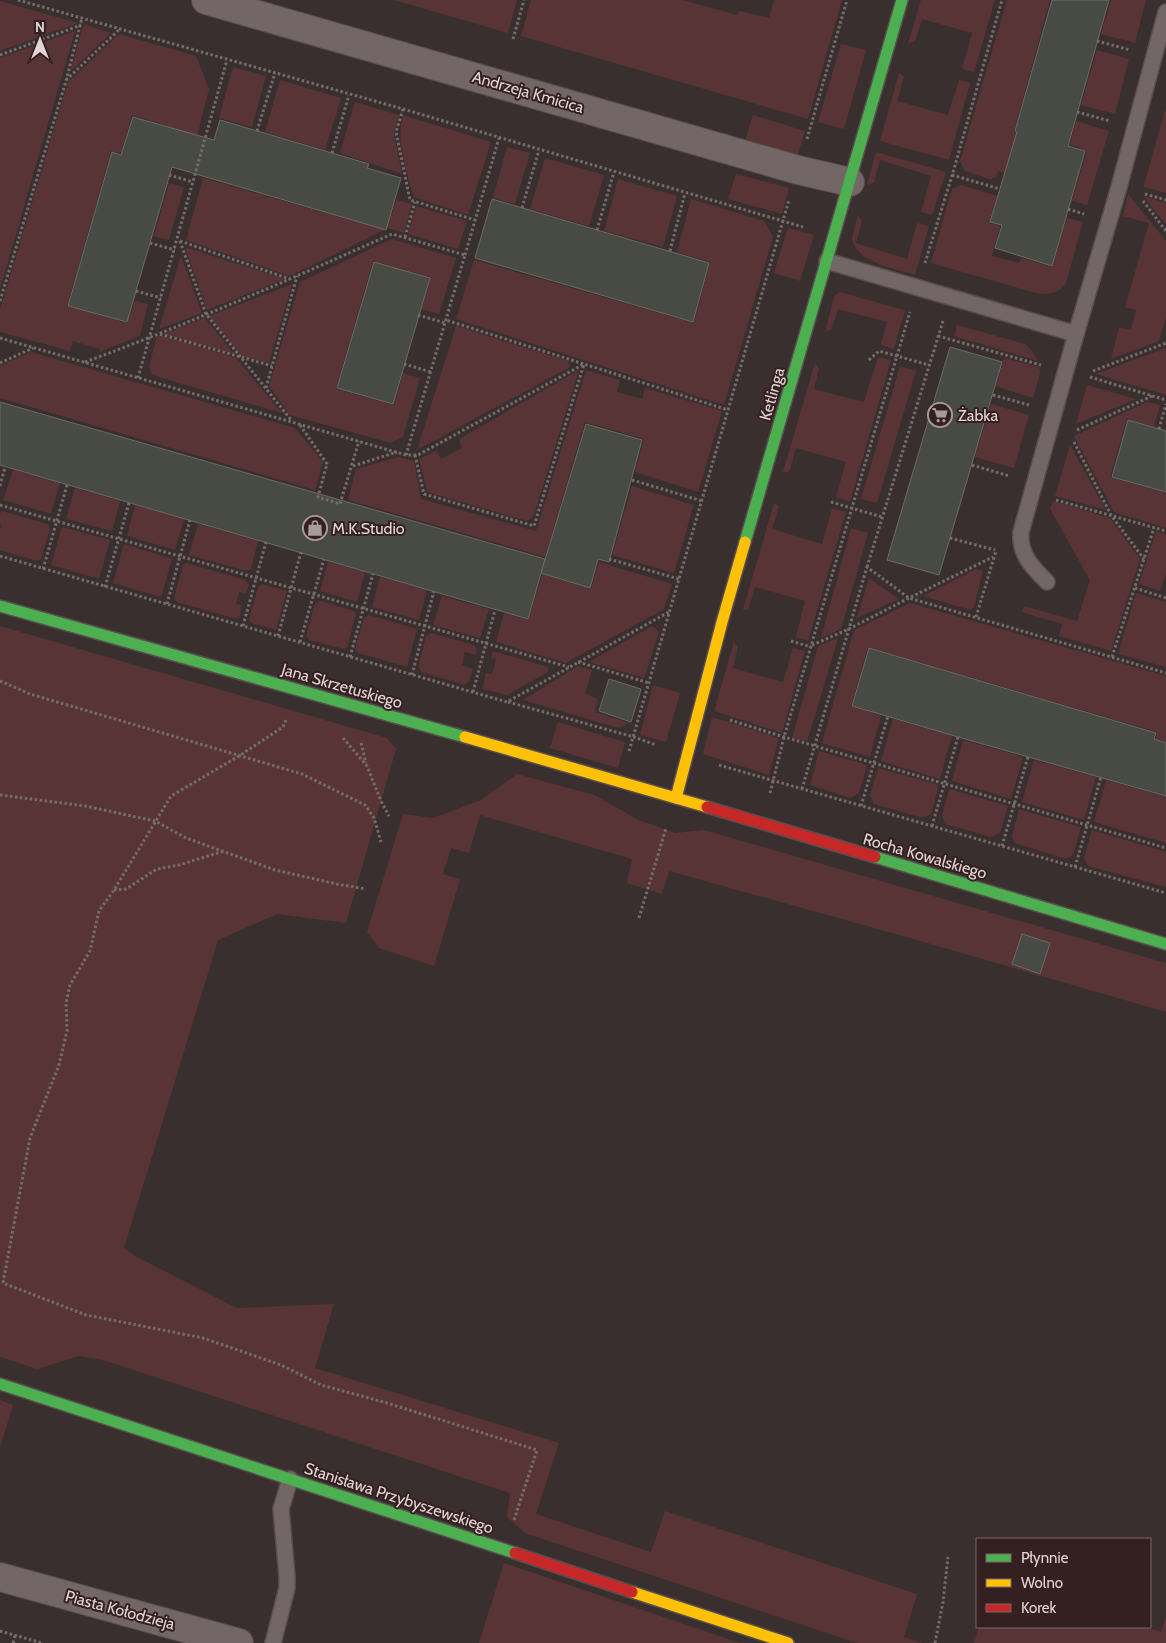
<svg xmlns="http://www.w3.org/2000/svg" width="1166" height="1643" viewBox="0 0 1166 1643" font-family="Cabin,sans-serif">
<style>
.green{fill:#583436}
.building{fill:#484b44;stroke:#6c6a67}
.lines{fill:none;stroke-linecap:round;stroke-linejoin:round}
.lane-casing{stroke:#584e4e;stroke-width:18}
.street-casing{stroke:#584e4e;stroke-width:30}
.fast-casing{stroke:#584e4e;stroke-width:14}
.slow-casing{stroke:#584e4e;stroke-width:14}
.jam-casing{stroke:#584e4e;stroke-width:14}
.path{stroke:#766c6c;stroke-width:3;stroke-dasharray:2.5 2.5;stroke-linecap:butt}
.lane{stroke:#726667;stroke-width:15}
.street{stroke:#726667;stroke-width:28}
.fast{stroke:#4caf50;stroke-width:11}
.slow{stroke:#ffc107;stroke-width:11}
.jam{stroke:#c62828;stroke-width:11}
.labels{text-anchor:middle;dominant-baseline:central;stroke-width:4;stroke-linejoin:round;paint-order:stroke}
.street-label{font-size:16px;fill:#e3d5d5;stroke:#352021}
.poi-label{font-size:16px;fill:#e3d5d5;stroke:#352021;text-anchor:start}
</style>
<rect width="100%" height="100%" fill="#3a2f2f"/>
<!-- green -->
<g class="green">
<path d="M394,0H517L508,33Z"/>
<path d="M531,0H683L737,15L739,11L769,18L774,0H842L808,119L521,36Z"/>
<path d="M921,0H995L974,72L962,69L972,33L922,19L915,41L908,44Z"/>
<path d="M1007,0H1050L1014,132L1025,136L1014,176L998,171L996,178L993,177L992,180L965,171L960,161Z"/>
<path d="M1111,0H1146L1135,43L1101,34Z"/>
<path d="M0,1L78,23L0,51Z"/>
<path d="M84,24L111,33L70,72Z"/>
<path d="M75,31L0,289V58Z"/>
<path d="M119,34L196,56L209,89L197,136L164,131L165,125L132,115L121,153L111,151L67,306L127,323L135,301L148,304L140,336L99,352L100,349L73,341L70,351L0,332V310L68,82Z"/>
<path d="M841,44L866,50L844,129L818,122Z"/>
<path d="M1097,50L1129,59L1115,114L1081,105Z"/>
<path d="M233,67L266,76L252,127L219,118Z"/>
<path d="M899,73L904,77L897,101L948,115L959,80L970,83L949,160L880,141Z"/>
<path d="M280,80L341,98L325,150L265,132Z"/>
<path d="M355,102L399,115L394,134L402,174L340,153Z"/>
<path d="M1166,107V193L1144,187V185Z"/>
<path d="M403,115L491,142L468,215L414,197C406,171 396,143 403,115Z"/>
<path d="M753,115L805,131L797,157L745,141Z"/>
<path d="M1076,121L1109,131L1087,205L1072,201L1087,151L1070,144Z"/>
<path d="M507,147L530,153L515,204L493,198Z"/>
<path d="M876,152L946,172L932,215L921,212L931,176L880,160L874,182L869,185L867,184Z"/>
<path d="M545,158L604,175L589,226L530,209Z"/>
<path d="M736,174L789,188L782,214L728,199Z"/>
<path d="M203,178L353,221L358,204L392,214L396,200L412,204L404,233L388,228L290,276L186,240Z"/>
<path d="M618,179L677,196L663,247L604,231Z"/>
<path d="M169,183L184,187L169,240L154,236Z"/>
<path d="M961,185L997,196L989,223L1000,226L992,256L1019,263L1021,258L1052,267L1067,218L1083,222L1066,283C1061,292 1050,294 1040,294L931,263L952,189Z"/>
<path d="M1128,194L1166,241V317L1159,341L1111,359L1119,327L1131,330L1136,310L1125,307L1149,223L1123,216Z"/>
<path d="M1143,196L1166,203V225Z"/>
<path d="M691,199L764,221L773,237L724,405L456,319L474,260L694,323L710,262L677,252Z"/>
<path d="M416,206L467,221L458,249L408,234Z"/>
<path d="M858,215L862,221L856,243L907,259L917,223L929,226L915,275C896,269 856,263 852,238Z"/>
<path d="M788,228L814,235L800,281L774,273Z"/>
<path d="M392,239L456,258L439,314L421,309L430,277L373,261L336,389L394,405L403,373L420,378L403,437L391,443L290,415L269,386L300,282Z"/>
<path d="M185,247L285,279L207,310Z"/>
<path d="M181,256L202,313L159,329Z"/>
<path d="M292,284L269,363L243,357L209,316Z"/>
<path d="M839,292L905,310L894,349L881,345L887,322L838,309L831,330L825,332L834,297Z"/>
<path d="M205,318L234,354L163,334Z"/>
<path d="M957,325L1025,344L1033,352L1038,361L954,336Z"/>
<path d="M456,326L568,361L570,367L417,450Z"/>
<path d="M161,335L236,358L282,413L152,375L149,366L157,336Z"/>
<path d="M1166,348V395L1096,374Z"/>
<path d="M31,352L295,428L323,462L315,490L0,398V366Z"/>
<path d="M878,357L891,360L850,502L836,497L846,462L796,448L790,470L788,472H783L815,363L819,369L814,389L864,402Z"/>
<path d="M1004,358L1039,367L1040,373L1033,398L996,386Z"/>
<path d="M900,366L916,371L877,503L861,499Z"/>
<path d="M579,370L534,515L527,521L430,493L427,491L419,459L436,451L441,459L462,448L459,439Z"/>
<path d="M586,370L620,380L617,392L642,399L645,388L722,411L698,492L635,472L644,439L585,422L545,557L348,500L356,469L398,457L414,461L421,499L536,531Z"/>
<path d="M1087,385L1136,399L1076,424Z"/>
<path d="M1147,402L1160,405L1154,427L1127,419L1110,477L1166,493V528L1114,512L1074,436Z"/>
<path d="M991,404L1029,415L1014,468L975,457Z"/>
<path d="M1070,445L1106,510L1055,496Z"/>
<path d="M13,470L60,483L51,514L3,500Z"/>
<path d="M632,486L694,505L674,573L612,555Z"/>
<path d="M75,488L120,501L112,531L66,519Z"/>
<path d="M1053,501L1110,518L1140,559L1111,651L1059,636L1062,624L1022,612L1024,606L1077,621L1090,580L1050,509Z"/>
<path d="M774,503L779,506L772,529L822,544L832,508L846,512L808,641L796,637L805,601L755,587L749,607L748,610H743Z"/>
<path d="M135,505L184,519L175,550L127,536Z"/>
<path d="M2,511L48,524L50,528L41,559L37,561L0,550V529L1,524H0V513Z"/>
<path d="M198,524L258,541L251,569L247,571L189,555Z"/>
<path d="M62,527L110,540L99,579L51,565Z"/>
<path d="M851,528L868,533L841,629L821,638Z"/>
<path d="M1156,531L1166,534V574L1160,591L1139,584Z"/>
<path d="M124,544L172,559L161,597L113,583Z"/>
<path d="M328,562L365,572L357,602L320,591Z"/>
<path d="M599,562L672,584L664,609L566,663L496,642L504,613L528,620L544,569L560,573L559,579L591,589Z"/>
<path d="M187,563L245,580L249,585L246,593L239,592L236,604L242,605L240,616L237,619L177,602L174,598L183,565Z"/>
<path d="M976,569L983,571L974,607L970,610L923,596Z"/>
<path d="M380,577L427,590L419,620L372,607Z"/>
<path d="M869,578L899,599L857,618Z"/>
<path d="M262,584L287,591L276,630L251,623L249,619L258,587Z"/>
<path d="M1136,593L1166,602V667L1118,654Z"/>
<path d="M442,596L489,609L480,638L433,625Z"/>
<path d="M321,601L354,611L356,615L347,647L344,649L309,640L306,636L315,604Z"/>
<path d="M910,603L1166,676V742L1156,739L1157,732L868,647L851,706L881,716L870,757L822,743L854,630Z"/>
<path d="M369,615L417,629L407,667L358,653L355,649L364,618Z"/>
<path d="M0,626L387,738L396,749L346,923L277,914L218,940L124,1248L135,1256L237,1308L334,1304L315,1368L559,1443L536,1514L651,1552L665,1511L917,1594L904,1637L922,1643H857L525,1533L507,1517L510,1493L103,1360L79,1356L37,1369L0,1357Z"/>
<path d="M652,626L659,632L644,678L589,662Z"/>
<path d="M431,633L474,645L477,650L476,655L465,652L462,665L473,669L469,681L465,685L421,672L418,667L426,636Z"/>
<path d="M838,638L807,742L792,738L818,646Z"/>
<path d="M734,642L738,647L733,668L783,682L793,648L805,651L782,733L714,711Z"/>
<path d="M493,651L548,667V672L507,695L482,689L486,673L492,674L496,659L491,658Z"/>
<path d="M578,666L592,670L585,694L598,699L595,712L629,723L619,728L523,700Z"/>
<path d="M653,685L680,693L666,742L640,735Z"/>
<path d="M712,717L779,738L769,775L703,754Z"/>
<path d="M893,719L952,736L940,779L881,761Z"/>
<path d="M558,722L625,742L618,768L550,748Z"/>
<path d="M963,740L1023,757L1011,799L952,781Z"/>
<path d="M819,751L867,765L859,793L850,798L810,785Z"/>
<path d="M1034,760L1096,777L1084,820L1022,802Z"/>
<path d="M878,768L939,785L931,814L923,818L874,804L870,795Z"/>
<path d="M517,774L594,795L639,820L675,833L704,830L1166,963V1012L910,938L669,871L662,894L627,883L632,859L480,815L469,853L451,848L443,874L460,879L434,966L379,948L367,932L403,814L433,818L481,800Z"/>
<path d="M1106,780L1166,797V843L1094,822Z"/>
<path d="M949,789L1008,806L1000,833L991,837L945,824L942,815Z"/>
<path d="M1019,809L1081,827L1073,855L1066,859L1015,843L1012,836Z"/>
<path d="M1092,830L1166,852V887L1088,866L1084,858Z"/>
<path d="M0,1400L13,1405L0,1447Z"/>
<path d="M504,1563L740,1643H479Z"/>
<path d="M1166,1616V1643H974L979,1627H1146L1161,1632Z"/>
</g>
<!-- building -->
<g class="building">
<path d="M1052,0H1109L1068,146L1085,151L1052,266L995,248L1002,225L990,222L1017,132L1015,131Z"/>
<path d="M133,117L214,140L220,120L369,164L367,168L401,178L386,230L172,167L127,322L68,306L112,152L121,155Z"/>
<path d="M492,199L709,263L693,322L475,258Z"/>
<path d="M374,262L430,278L393,404L337,388Z"/>
<path d="M950,347L1002,362L939,575L887,560Z"/>
<path d="M0,402L545,559L528,619L0,465Z"/>
<path d="M1128,420L1166,431V492L1112,477Z"/>
<path d="M586,424L642,440L609,562L598,559L590,588L541,573Z"/>
<path d="M869,648L1156,733L1154,739L1166,743V796L958,737L852,706Z"/>
<path d="M609,679L641,689L631,722L599,711Z"/>
<path d="M1022,934L1050,943L1040,974L1012,964Z"/>
</g>
<g class="lines">
<defs>
<g id="lane">
<path d="M827,261L1076,334"/>
<path d="M1047,582C1032,567 1019,554 1021,532L1076,334L1119,187L1166,12"/>
<path d="M273,1643L287,1588V1576L281,1509L290,1479"/>
</g>
<g id="street">
<path d="M206,0L798,170L850,182"/>
<path d="M0,1577L239,1643"/>
</g>
<g id="fast">
<path d="M745,542L902,0"/>
<path d="M0,606L465,737"/>
<path d="M875,857L1166,944"/>
<path d="M0,1384L515,1553"/>
</g>
<g id="slow">
<path d="M465,737L707,807"/>
<path d="M676,798L722,622L745,542"/>
<path d="M632,1592L788,1643"/>
</g>
<g id="jam">
<path d="M707,807L875,857"/>
<path d="M515,1553L632,1592"/>
</g>
</defs>
<!-- lane casing -->
<use href="#lane" class="lane-casing"/>
<!-- street casing -->
<use href="#street" class="street-casing"/>
<!-- fast casing -->
<use href="#fast" class="fast-casing"/>
<!-- slow casing -->
<use href="#slow" class="slow-casing"/>
<!-- jam casing -->
<use href="#jam" class="jam-casing"/>
<!-- path -->
<g class="path">
<path d="M18,0L403,109L803,227"/>
<path d="M513,39L524,0"/>
<path d="M1097,41L1130,50"/>
<path d="M0,55L81,25"/>
<path d="M66,80L120,29"/>
<path d="M403,109L396,132L410,200L475,220"/>
<path d="M1077,112L1110,121"/>
<path d="M257,131L275,73"/>
<path d="M807,139L847,0"/>
<path d="M332,153L349,95"/>
<path d="M169,175L193,182"/>
<path d="M952,175L1000,189"/>
<path d="M1145,194L1166,200"/>
<path d="M1143,201L1166,231"/>
<path d="M522,208L539,150"/>
<path d="M1068,209L1084,214"/>
<path d="M597,230L614,172"/>
<path d="M405,237L415,202"/>
<path d="M180,241L206,314L292,421"/>
<path d="M180,241L290,279"/>
<path d="M150,243L175,250"/>
<path d="M670,251L685,193"/>
<path d="M465,255L499,138"/>
<path d="M925,263L954,169L1002,0"/>
<path d="M136,291L161,298"/>
<path d="M0,301L66,81L82,18"/>
<path d="M418,315L445,323"/>
<path d="M160,334L272,366"/>
<path d="M938,336L1041,365"/>
<path d="M0,338L406,455H418L584,364L728,410"/>
<path d="M869,360L879,351L929,365"/>
<path d="M85,362C189,324 290,279 392,234L465,255L406,455"/>
<path d="M0,363L33,348"/>
<path d="M404,364L431,372"/>
<path d="M1093,371L1166,343"/>
<path d="M1090,377L1166,400"/>
<path d="M138,378L227,60"/>
<path d="M266,388L297,276"/>
<path d="M993,395L1029,405"/>
<path d="M300,425L327,464L318,497L340,504L359,441"/>
<path d="M1159,429L1166,404"/>
<path d="M1077,430L1152,396"/>
<path d="M1074,442L1111,515L1144,559"/>
<path d="M415,455L424,494L534,526L584,364L446,320"/>
<path d="M972,465L1009,476"/>
<path d="M353,466L397,452"/>
<path d="M632,480L702,501"/>
<path d="M0,486L5,467"/>
<path d="M1056,500L1166,531"/>
<path d="M831,502L882,517"/>
<path d="M0,505L569,667"/>
<path d="M950,538L995,550"/>
<path d="M0,556L507,702L669,612"/>
<path d="M609,559L679,579"/>
<path d="M867,567L943,321"/>
<path d="M43,569L67,485"/>
<path d="M105,587L129,503"/>
<path d="M1135,588L1166,598"/>
<path d="M167,604L190,520"/>
<path d="M976,617L996,551"/>
<path d="M243,626L266,542"/>
<path d="M278,636L301,552"/>
<path d="M791,641L811,647"/>
<path d="M300,642L324,559"/>
<path d="M812,645L847,630L909,598L993,557"/>
<path d="M350,657L373,574"/>
<path d="M1112,657L1154,528"/>
<path d="M578,662L649,683"/>
<path d="M412,675L434,591"/>
<path d="M0,681L30,694L302,774L365,805L374,818L381,842"/>
<path d="M473,692L495,610"/>
<path d="M508,702L634,737L656,745"/>
<path d="M286,720L283,727L239,756L171,796L114,890L99,911L90,951L70,985L66,1003L67,1031L59,1065L30,1138L3,1283L86,1315L203,1338L281,1365L321,1385L387,1403L537,1450L514,1520"/>
<path d="M730,720L784,737L1166,848"/>
<path d="M343,738L367,766L381,801L389,816"/>
<path d="M361,743L366,763"/>
<path d="M629,751L789,200"/>
<path d="M719,765L1166,893"/>
<path d="M802,789L867,567L909,598L1166,673"/>
<path d="M770,793L784,737L910,312"/>
<path d="M0,795L85,806L155,821L186,838L275,870L337,884L366,889"/>
<path d="M861,806L888,716"/>
<path d="M932,826L958,737"/>
<path d="M1002,846L1028,757"/>
<path d="M1075,867L1101,777"/>
<path d="M114,890L126,889L157,869L179,865L224,851"/>
<path d="M639,918L666,828"/>
<path d="M0,1631L42,1643"/>
<path d="M13,1643L15,1636"/>
<path d="M935,1643L943,1602L948,1557"/>
</g>
<!-- lane -->
<use href="#lane" class="lane"/>
<!-- street -->
<use href="#street" class="street"/>
<!-- fast -->
<use href="#fast" class="fast"/>
<!-- slow -->
<use href="#slow" class="slow"/>
<!-- jam -->
<use href="#jam" class="jam"/>
</g>
<!-- icons -->
<defs>
<symbol id="supermarket-ring" viewBox="-11 -11 22 22"><circle r="9.5" fill="#352021" stroke="#a89b9b" stroke-width="1.5"/><path d="M-6-5.5h2.5l.6 2H6L4.5 2H-2.5L-4.4-4H-6ZM-1.5 3.2a1.3 1.3 0 1 0 .1 0ZM3 3.2a1.3 1.3 0 1 0 .1 0Z" fill="#a89b9b"/></symbol>
<symbol id="shop-ring" viewBox="-11 -11 22 22"><circle r="9.5" fill="#352021" stroke="#a89b9b" stroke-width="1.5"/><path d="M-5-2.5h2.3a2.7 3.5 0 0 1 5.4 0H5L5.5 6h-11ZM-1.5-2.5h3a1.5 2.3 0 0 0-3 0Z" fill="#a89b9b"/></symbol>
</defs>
<g fill-rule="evenodd">
<use href="#supermarket-ring" x="926" y="401" width="28" height="28"/>
<use href="#shop-ring" x="301" y="514" width="28" height="28"/>
</g>
<g class="labels">
<!-- street labels -->
<g class="street-label">
<text transform="translate(528 92) rotate(16)">Andrzeja Kmicica</text>
<text transform="translate(772 394) rotate(-74)">Ketlinga</text>
<text transform="translate(342 686) rotate(16)">Jana Skrzetuskiego</text>
<text transform="translate(925 856) rotate(16)">Rocha Kowalskiego</text>
<text transform="translate(399 1498) rotate(18)">Stanisława Przybyszewskiego</text>
<text transform="translate(120 1610) rotate(15)">Piasta Kołodzieja</text>
</g>
<!-- poi labels -->
<g class="poi-label">
<text x="958" y="415">Żabka</text>
<text x="332" y="528">M.K.Studio</text>
</g>
</g>
<!-- legend -->
<rect x="976" y="1538" width="175" height="90" fill="#352021" stroke="#7b6869"/>
<rect x="986" y="1554" width="25" height="8" fill="#4caf50" stroke="#7b6869"/>
<text x="1021" y="1563" font-size="15" fill="#e3d5d5">Płynnie</text>
<rect x="986" y="1579" width="25" height="8" fill="#ffc107" stroke="#7b6869"/>
<text x="1021" y="1588" font-size="15" fill="#e3d5d5">Wolno</text>
<rect x="986" y="1604" width="25" height="8" fill="#c62828" stroke="#7b6869"/>
<text x="1021" y="1613" font-size="15" fill="#e3d5d5">Korek</text>
<!-- north arrow -->
<g transform="translate(40 40)" stroke="#352021" stroke-width="4" paint-order="stroke">
<path d="M0-4L9 19L0 12L-9 19Z" fill="#e3d5d5"/>
<text y="-8" font-size="14" font-weight="bold" text-anchor="middle" fill="#e3d5d5">N</text>
</g>
</svg>
